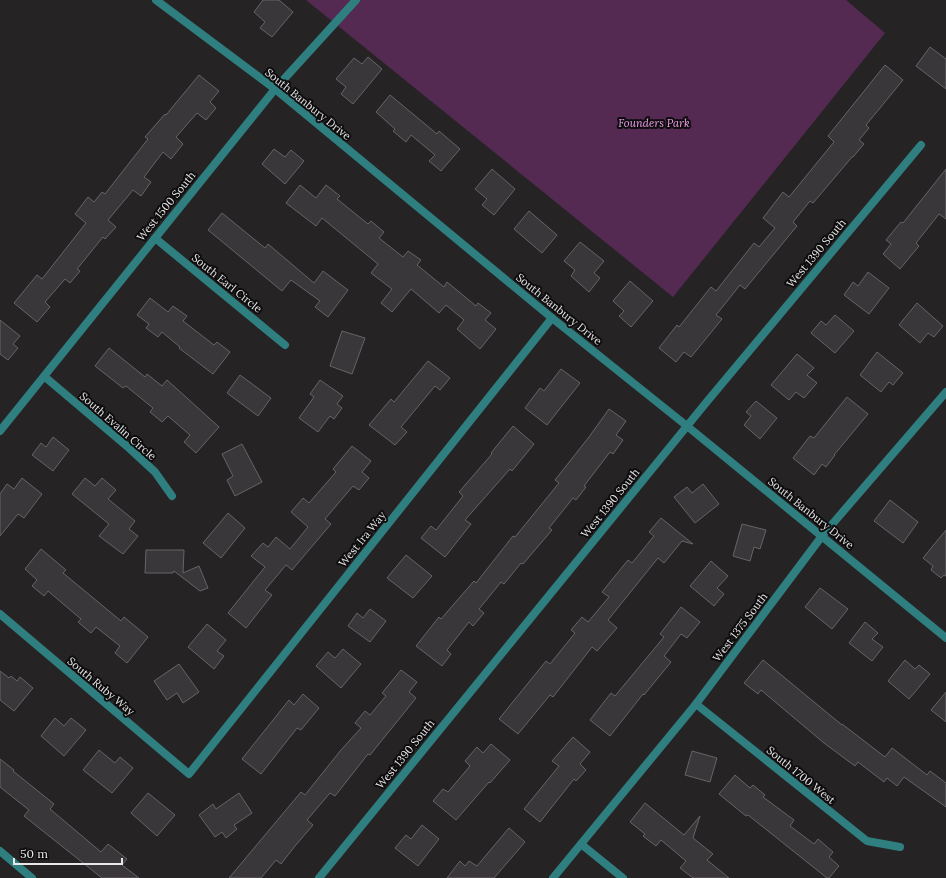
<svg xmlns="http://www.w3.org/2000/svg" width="946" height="878" viewBox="0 0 946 878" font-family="Lora,serif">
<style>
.green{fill:#542a52}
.building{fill:#3a373a;stroke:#676366}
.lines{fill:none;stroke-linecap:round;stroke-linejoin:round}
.street{stroke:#2f7e80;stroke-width:8}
.labels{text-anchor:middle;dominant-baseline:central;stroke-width:4;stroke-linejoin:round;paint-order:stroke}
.street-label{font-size:11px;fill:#e9e7e9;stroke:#0e0d0e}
.park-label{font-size:11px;font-style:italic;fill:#f19eec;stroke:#0e0d0e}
</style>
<rect width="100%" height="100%" fill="#262325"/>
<!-- green -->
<path class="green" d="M306,0H846L885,33L673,297Z"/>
<!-- building -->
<g class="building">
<path d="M263,0H279L293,12L272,37L260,28L265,22L254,12Z"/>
<path d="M930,47L946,59V89L916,66Z"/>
<path d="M368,57L382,69L353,104L341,94L346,87L336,79L354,58L362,64Z"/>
<path d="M885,65L903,80L866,125L869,128L859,140L864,144L853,157H852L813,203L810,201L793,222L797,226L745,289L740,285L716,315L722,319L691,357L684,352L676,362L659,348L677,325L679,327L711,287L716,291L754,243L759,247L775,228L763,218L783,192L789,197L834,142L828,136Z"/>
<path d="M199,75L219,91L210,102L216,108L206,120L197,113L176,137L183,144L171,159L163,152L144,177L151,182L141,196L133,190L108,220L116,227L105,239L103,237L77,269L80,271L70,283L65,279L45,302L50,307L37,322L14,303L37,275L42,279L86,223L75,214L88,197L94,202L102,192L105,194L148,139L145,137L165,114L166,115Z"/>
<path d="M390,95L437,134L439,131L460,149L441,171L429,161L435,155L411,135L406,142L393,131L395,129L376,112Z"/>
<path d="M274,149L285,157L291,150L304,161L285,184L262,164Z"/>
<path d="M492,169L515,189L494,215L482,205L487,199L475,189Z"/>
<path d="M946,169V219L939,214L916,243L919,246L900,269L883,254L891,244L886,240L901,222L903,223Z"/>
<path d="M300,185L316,198L326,185L340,196L337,199L368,224L371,221L384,232L379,238L403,257L408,251L421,260L417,265L444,287L447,282L476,306L478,303L491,313L485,320L496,329L480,349L457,329L464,320L446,305L439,313L411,289L392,312L381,303L392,289L371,273L378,264L322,218L316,226L286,203Z"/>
<path d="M529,211L557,235L542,253L514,229Z"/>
<path d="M222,213L265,248L268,244L314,283L323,271L348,290L328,317L315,307L320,301L291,280L282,291L208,230Z"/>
<path d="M580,242L604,261L594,273L600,278L589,292L571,276L575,270L564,261Z"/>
<path d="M868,272L889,288L869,314L844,295L853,282L858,286Z"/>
<path d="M630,281L653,301L631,327L619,316L624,311L613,301Z"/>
<path d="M150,298L168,312L173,306L187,316L183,321L214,345L217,342L230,352L213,374L179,348L180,347L162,332L158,337L146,328L149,324L137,315Z"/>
<path d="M917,303L943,326L934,337L928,333L920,343L899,325Z"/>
<path d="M835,315L854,331L835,353L811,333L821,321L826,325Z"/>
<path d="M0,320L20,336L13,344L18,348L8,360L0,354Z"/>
<path d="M342,331L365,338L352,374L330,366Z"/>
<path d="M109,348L145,377L147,374L162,386L167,380L219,427L196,453L184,442L190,435L168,416L162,422L150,412L153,408L126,386L123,388L95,366Z"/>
<path d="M877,352L903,373L893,385L889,382L881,392L860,375Z"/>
<path d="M797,354L814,368L807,375L817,383L804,398L796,392L789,400L771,385Z"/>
<path d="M428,361L450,378L440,390L435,386L401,427L407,432L395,445L369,425L391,399L394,402Z"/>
<path d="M561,369L580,383L547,425L525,408L540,388L544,391Z"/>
<path d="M240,375L271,398L258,416L227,393Z"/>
<path d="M320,380L343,396L337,404L342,408L334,419L330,416L318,432L299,418L314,397L310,394Z"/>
<path d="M847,397L868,414L834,455H835L826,467L822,464L814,475L793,458L810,436L814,438Z"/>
<path d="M756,401L777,418L760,439L744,425L751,416L746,412Z"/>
<path d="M609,409L626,421L616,435L623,440L613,454L610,452L584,486L586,487L576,500L573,498L549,528L552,530L523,564L521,563L504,584L501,582L479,609L484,613L473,626L469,622L447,650L451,654L442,666L416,646L439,617L441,619L474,581L476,583L513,536L515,537L559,483L555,480L589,437Z"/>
<path d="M513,426L534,444L512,471L510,469L465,520L471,524L445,557L421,538L431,526L436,530L463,496L459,492L492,454L491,453Z"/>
<path d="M53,437L69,450L53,471L32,455L41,443L46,447Z"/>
<path d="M242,444L262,482L235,496L227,480L233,476L222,454Z"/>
<path d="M352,446L371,461L362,472L369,478L359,490L353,486L325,519L331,524L292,570L286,565L265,590L272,595L246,628L228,613L265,567L251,556L263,543L268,547L276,537L290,549L308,527L291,512L303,498L309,503L336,472L333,469Z"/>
<path d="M22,478L42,494L24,518L18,514L0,536V494L7,484L14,489Z"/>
<path d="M85,478L95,486L102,478L116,490L108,499L135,521L129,529L138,536L123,554L99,536L109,524L72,494Z"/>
<path d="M703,484L719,504L695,523L674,497L687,487L692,493Z"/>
<path d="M890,500L918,522L903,543L874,521Z"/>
<path d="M228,513L245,528L221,558L203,543Z"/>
<path d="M661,518L693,544L682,541L664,563L658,558L608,620L617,628L597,651L592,647L553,697L550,695L518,734L499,719L546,661L550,664L575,633L571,630L582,617L588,622L609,597L602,592L628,560L632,563L654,536L649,532Z"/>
<path d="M742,524L766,530L760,549L754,547L750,561L733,556Z"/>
<path d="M946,530V576L944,575L941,578L931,570L933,566L923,558Z"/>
<path d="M41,549L66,570L63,573L121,621L124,617L148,637L127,663L115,653L120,646L96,627L91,633L78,622L81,619L48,591L44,596L32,586L37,580L25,569Z"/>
<path d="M146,550H184L183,573L199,566L208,588L200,591L174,571L173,573H145Z"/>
<path d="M406,555L432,576L413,598L387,578Z"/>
<path d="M711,561L728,576L717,588L724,594L714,606L690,586Z"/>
<path d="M820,588L848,609L832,629L805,607Z"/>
<path d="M681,607L700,622L687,638L681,634L664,656L671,662L644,695L643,694L610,736L590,720L611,693L615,696L664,637L660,634Z"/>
<path d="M370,609L386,621L370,642L348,626L357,613L363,618Z"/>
<path d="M865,622L878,633L872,639L883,647L872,661L849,643Z"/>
<path d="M207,624L226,640L217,651L224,656L214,669L188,647Z"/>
<path d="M343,649L361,664L341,688L316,666L328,652L335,658Z"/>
<path d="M763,660L842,725V724L885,757L892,748L927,775L930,771L946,783V807L904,777L897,786L887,778L884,782L858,762L855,766L824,743L761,690L758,694L744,683Z"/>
<path d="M905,660L915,669L919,665L930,674L909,699L888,681Z"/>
<path d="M179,664L199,692L183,703L177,693L167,700L154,681Z"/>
<path d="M401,670L417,682L409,692L416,698L370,755L368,754L335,796L330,793L307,820L313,825L295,846L281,864L276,860L261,878H229L301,792L305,795L341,750L361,728L355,723L365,711L370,715L386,696L382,693Z"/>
<path d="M0,671L9,678L11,676L17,681L20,677L33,688L14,711L0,700Z"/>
<path d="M946,692V722L931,710Z"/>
<path d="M303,694L319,708L301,730L297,728L261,774L242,759L289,700L294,705Z"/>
<path d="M55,718L64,726L71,718L86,730L64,756L41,736Z"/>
<path d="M573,737L590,752L580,764L586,770L576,781L574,779L540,822L524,809L559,766L552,761Z"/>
<path d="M491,744L510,760L490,783L489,782L456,820L433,801L443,789L448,792L470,766L465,761L477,747L483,753Z"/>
<path d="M99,750L115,763L120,757L133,768L112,793L83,770Z"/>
<path d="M692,751L717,758L710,782L685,775Z"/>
<path d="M0,759L14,770L13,771L54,804L50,809L101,852L108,844L127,859L122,865L139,878H102L24,816L29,810L0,787Z"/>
<path d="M735,775L750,788L753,785L765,795L763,797L794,820L790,826L814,844L818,839L833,852L829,857L839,866L829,878H827L748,815L746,816L719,794Z"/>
<path d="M148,793L175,815L157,836L131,813Z"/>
<path d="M239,793L252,813L234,825L237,829L226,838L222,832L215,837L199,815L213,804L216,809Z"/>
<path d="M645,803L684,835L700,816L693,838L713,854L707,860L729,878H693L680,868L686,861L661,840L656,846L643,836L645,834L630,822Z"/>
<path d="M422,825L439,839L418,866L395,848L406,835L411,839Z"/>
<path d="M509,828L525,842L494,878H447L460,861L465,866L469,861L477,866Z"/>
</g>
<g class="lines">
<!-- street -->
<g class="street">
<path d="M156,0L275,89L552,318L687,426L946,638"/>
<path d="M155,238L285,345"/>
<path d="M45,377L129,448L155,472L172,496"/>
<path d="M0,431L275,89L356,0"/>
<path d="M0,614L189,774L552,318"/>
<path d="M696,704L867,841L900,847"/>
<path d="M581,844L623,878"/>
<path d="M0,851L32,878"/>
<path d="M319,878L705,404L921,145"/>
<path d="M553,878L696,704L822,536L946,392"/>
</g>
</g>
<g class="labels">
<!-- street labels -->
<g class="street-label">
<text transform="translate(308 104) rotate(39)">South Banbury Drive</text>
<text transform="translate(166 206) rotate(-51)">West 1500 South</text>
<text transform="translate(816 253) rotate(-50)">West 1390 South</text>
<text transform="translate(227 283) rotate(39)">South Earl Circle</text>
<text transform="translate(559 309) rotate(39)">South Banbury Drive</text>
<text transform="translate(118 426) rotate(41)">South Evalin Circle</text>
<text transform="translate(610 503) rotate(-51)">West 1390 South</text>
<text transform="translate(811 513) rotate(39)">South Banbury Drive</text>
<text transform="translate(362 539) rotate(-51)">West Ira Way</text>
<text transform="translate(740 627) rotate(-53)">West 1375 South</text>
<text transform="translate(101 686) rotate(40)">South Ruby Way</text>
<text transform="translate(405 754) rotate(-51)">West 1390 South</text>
<text transform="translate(801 775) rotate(39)">South 1700 West</text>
</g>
<!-- park labels -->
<g class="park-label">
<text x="654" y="123">Founders Park</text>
</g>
</g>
<!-- scale -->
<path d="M14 858v6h108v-6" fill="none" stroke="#e9e7e9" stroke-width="2"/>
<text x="20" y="858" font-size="12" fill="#e9e7e9" stroke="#0e0d0e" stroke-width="3" paint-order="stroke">50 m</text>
</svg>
